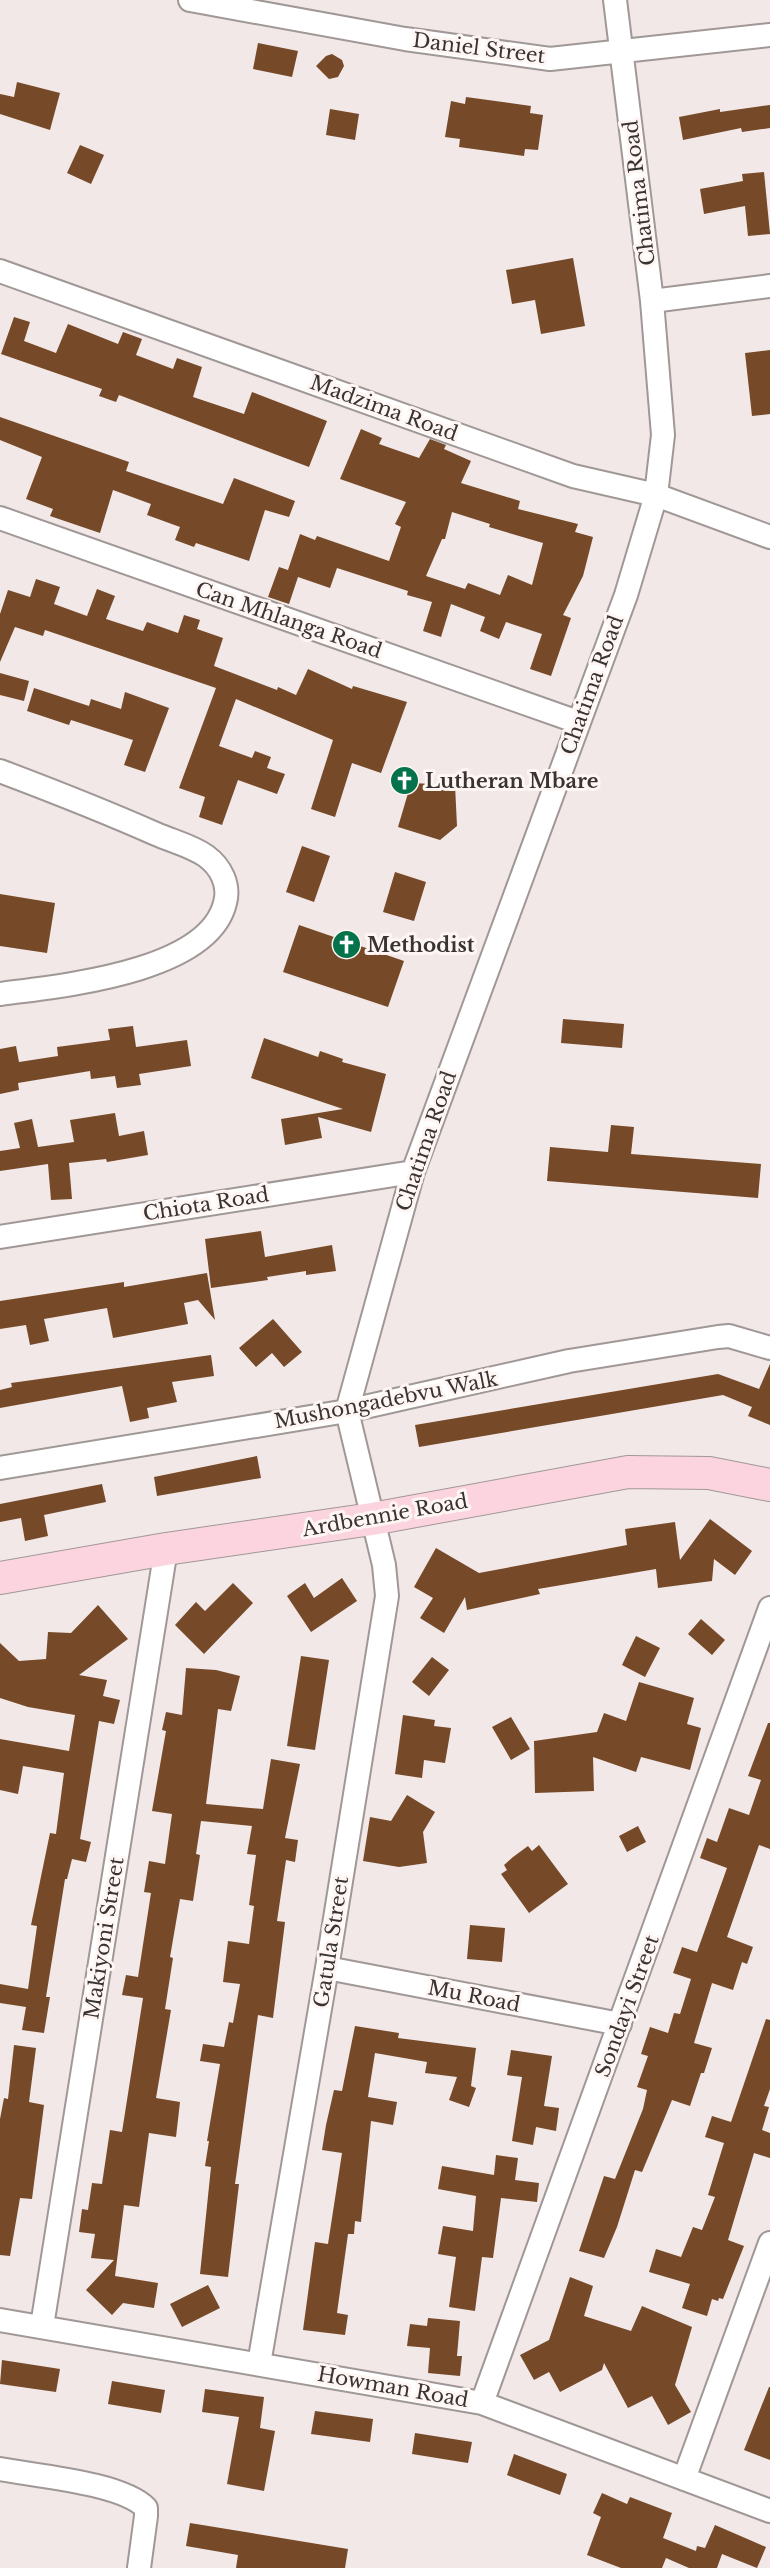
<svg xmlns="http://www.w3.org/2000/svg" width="770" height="2568" font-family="'Libre Baskerville',serif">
	<rect width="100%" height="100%" fill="#f2e8e7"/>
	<path fill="#764928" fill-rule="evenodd" d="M258,43L298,51L292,77L253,69Z
		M332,54L342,60L344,66L338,77L329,79L316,66L326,56Z
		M17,82L60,93L50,130L0,114V94L14,97Z
		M466,97L531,106L530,113L543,115L538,150L525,149L524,156L459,147L460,139L445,137L451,101L465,104Z
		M770,105V128L742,132L741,128L683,140L679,117L720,109V112Z
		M330,109L359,114L355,140L326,135Z
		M80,145L104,155L91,184L67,173Z
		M764,172L770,234L748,236L745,206L704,214L700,189L743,181L742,174Z
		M573,258L585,326L541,334L535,300L512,304L506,270Z
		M14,317L30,322L24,341L56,353L68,324L118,344L123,332L142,339L136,355L173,369L177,358L202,367L193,397L244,414L252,392L327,421L309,467L119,395L116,402L99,396L102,389L1,354Z
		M770,350V414L752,416L745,353Z
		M0,417L129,462L126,471L223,504L234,478L295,501L289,517L265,510L249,561L196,543L194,547L175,540L180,527L147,515L151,504L113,490L100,533L50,516L53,509L26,499L42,457L0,440Z
		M361,429L382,438L379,444L419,458L430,439L446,445L444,449L471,461L461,483L520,501L518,509L578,524L575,532L593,537L583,576L563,615L571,618L551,676L530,669L542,634L506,622L499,639L480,631L485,617L451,604L441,637L423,631L432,602L407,595L408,591L337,568L330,588L298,577L289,604L268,597L279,567L288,570L300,534L315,540L317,536L389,561L401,527L395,524L406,502L340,479ZM452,512L490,524L489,527L543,543L532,585L508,575L500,595L468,583L465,589L426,576L442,539H445Z
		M36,579L60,587L54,604L87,616L97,589L115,596L106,619L143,631L147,622L178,633L184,615L200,620L197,629L223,638L214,666L277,690L278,687L296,695L308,669L352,689L353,686L407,702L381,773L352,763L335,817L311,809L333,740L236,699L219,746L252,758L255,751L271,757L267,768L285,774L277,794L238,780L222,825L199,817L205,797L179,788L216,688L45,630L43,636L15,627L0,662V614L8,590L30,597Z
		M0,673L29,681L24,701L0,695Z
		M34,688L89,706L91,699L121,709L125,692L169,708L145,772L124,765L133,740L71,720L69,725L27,711Z
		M411,783L455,785L457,826L440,840L398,827Z
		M302,846L330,856L314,902L286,892Z
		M395,872L426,882L414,921L383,912Z
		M0,894L55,903L47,953L0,946Z
		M299,925L404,961L388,1007L283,972Z
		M563,1019L624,1024L622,1048L561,1043Z
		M133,1026L136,1047L187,1040L191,1066L139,1074L141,1085L117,1088L115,1076L91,1079L90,1071L18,1083L19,1090L0,1094V1049L16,1046L19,1062L58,1056L57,1047L110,1040L108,1029Z
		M264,1038L318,1057L320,1051L343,1059L342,1062L386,1074L371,1132L318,1117L322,1138L285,1145L281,1119L343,1109L251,1078Z
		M115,1113L119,1136L144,1131L148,1155L107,1162L106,1159L69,1163L72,1199L51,1200L48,1164L0,1171V1151L20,1148L14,1123L32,1119L38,1147L74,1142L70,1120Z
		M611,1125L634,1127L631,1154L761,1164L758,1198L547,1181L550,1147L608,1152Z
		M261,1231L265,1257L332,1245L336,1271L306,1275V1271L267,1277L268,1280L211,1288L205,1239Z
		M207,1273L215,1320L198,1300L184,1303L188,1324L113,1338L107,1308L44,1319L49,1341L30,1345L26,1325L0,1329V1301L124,1282V1287Z
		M273,1319L302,1352L284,1367L272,1353L256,1367L239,1348Z
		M211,1355L214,1376L172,1382L177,1402L147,1408L149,1418L130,1422L122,1386L0,1408V1390L12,1387L11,1383Z
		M770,1364V1425L748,1416L752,1407L723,1395L419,1447L415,1425L718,1374L759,1389Z
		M257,1456L261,1478L157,1496L154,1477Z
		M102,1484L106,1502L44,1515L48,1536L25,1541L21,1518L0,1522V1504Z
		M710,1519L752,1551L735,1575L714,1559L712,1581L658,1588L656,1569L538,1589L540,1594L467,1610L465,1597L444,1633L420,1618L433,1598L414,1587L436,1548L479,1573L627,1545L625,1529L675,1522L680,1560Z
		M342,1578L357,1601L311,1632L287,1596L305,1583L314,1598Z
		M233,1583L253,1603L204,1654L175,1625L196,1602L205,1611Z
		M98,1605L128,1639L79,1675L107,1680L103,1696L120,1700L114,1724L99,1721L80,1839L91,1842L86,1862L72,1859L67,1879H65L46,1997H50L44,2033L22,2030L26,2007L0,2003V1984L28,1989L37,1926L31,1925L50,1833L56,1834L64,1773L23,1766L18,1794L0,1790V1739L69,1751L75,1715L28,1707L0,1698V1643L19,1661L46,1659L48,1632L71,1633Z
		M701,1619L725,1640L712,1655L688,1634Z
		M636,1636L660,1648L645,1677L622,1665Z
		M301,1656L329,1660L315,1750L287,1746Z
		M432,1657L449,1670L429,1696L412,1682Z
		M186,1668L216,1670L240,1676L231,1711L218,1709L206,1804L263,1809L271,1759L300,1764L285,1838L298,1840L295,1862L286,1860L277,1921L285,1922L273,2018L258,2015L235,2184H239L228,2277L200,2274L211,2167L205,2166L209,2141H207L220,2064L200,2061L203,2044L224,2047L229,2022L233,2023L240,1984L223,1982L228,1941L249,1944L254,1906L249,1905L256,1855L247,1854L252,1826L201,1821L196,1854L200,1855L193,1901L180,1899L170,1957L173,1958L165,2009L171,2010L156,2098L180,2102L176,2137L149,2133L139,2207L124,2205L115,2276L158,2283L154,2308L123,2303L112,2315L86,2290L114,2260L91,2258L95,2234L79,2232L82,2209L88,2210L92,2183L102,2184L110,2130L122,2132L143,1998L122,1995L126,1975L138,1977L151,1893L144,1892L149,1861L165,1864L172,1814L152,1811L166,1731L162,1730L166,1712L182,1715Z
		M639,1682L694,1698L687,1724L701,1728L690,1770L641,1757L636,1772L593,1757L594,1791L535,1793L534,1741L597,1732L604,1713L626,1721Z
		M403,1715L435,1720L434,1726L451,1728L445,1763L424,1760L422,1778L395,1774Z
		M511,1717L530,1749L511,1760L492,1727Z
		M768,1723H770V1849L759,1845L727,1937L753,1947L747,1964L742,1962L733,1990L712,1983L694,2043L712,2048L704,2073H701L690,2106L672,2100L642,2172L635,2170L617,2227L604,2258L579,2251L604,2176L615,2179L643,2109L647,2090L637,2087L648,2056L641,2054L650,2027L668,2033L674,2013L680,2014L691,1979L673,1973L682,1947L697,1952L727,1868L700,1858L707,1838L717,1842L729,1808L749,1815L761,1780L748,1776Z
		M407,1795L435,1812L423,1832L427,1863L399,1867L363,1861L370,1817L391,1821Z
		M638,1826L646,1842L627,1852L619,1836Z
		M539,1845L568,1884L529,1913L501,1874L507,1870L504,1865L513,1857L528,1846L532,1851Z
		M470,1925L505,1928L502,1962L467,1959Z
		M766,2019L770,2020V2089L764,2106L769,2107L762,2130L770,2133V2158L754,2153L728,2240L744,2246L723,2299L719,2298L718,2301L712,2299L707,2316L682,2308L690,2284L649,2272L656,2249L681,2257L693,2227L702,2230L715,2197L708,2195L724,2143L705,2137L712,2116L731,2122Z
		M355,2026L399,2033L398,2038L476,2048L471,2086L476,2088L469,2107L449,2100L457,2077L425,2073L427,2062L375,2053L368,2097L397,2102L393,2125L371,2121L361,2222L355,2221L354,2234H348L337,2313L348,2315L345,2335L303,2330L315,2242L328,2244L342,2153L322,2150L326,2125L334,2090L342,2091Z
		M14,2045L36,2048L29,2102L44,2105L32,2199L20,2198L10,2256L0,2255V2119L4,2098L8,2099Z
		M511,2050L552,2056L544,2106L559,2108L556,2131L536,2127L533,2145L512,2141L522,2077L507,2075Z
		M496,2155L518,2158L515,2180L539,2183L537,2202L501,2198L493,2258L482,2257L475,2311L449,2307L456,2257L438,2254L443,2226L473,2231L476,2196L438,2189L442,2166L494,2175Z
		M570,2277L593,2286L584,2316L631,2331L642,2306L692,2327L675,2385L691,2412L668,2425L652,2396L628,2408L604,2363L602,2370L560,2392L549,2372L534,2380L520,2355L549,2340Z
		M208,2285L220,2308L182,2327L170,2304Z
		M428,2318L460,2321L457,2356H462L460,2376L428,2373L430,2348L407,2346L410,2324L427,2326Z
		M2,2360L60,2369L56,2392L0,2384Z
		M112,2381L165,2390L161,2413L108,2404Z
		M769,2387H770V2460L744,2450Z
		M205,2389L264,2397L260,2428L275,2431L264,2491L227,2484L239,2417L202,2412Z
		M315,2411L373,2419L370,2442L311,2434Z
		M415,2433L472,2442L468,2463L412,2454Z
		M514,2454L567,2474L560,2495L507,2475Z
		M602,2493L627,2504L630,2497L672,2513L663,2538L696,2551L697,2546L705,2548L715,2525L766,2547L757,2568L722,2554L717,2568H689L666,2558L662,2568H621L587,2555L601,2517L593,2513Z
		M190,2523L348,2549L345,2568H236L238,2555L186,2546Z"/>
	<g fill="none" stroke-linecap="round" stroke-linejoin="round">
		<defs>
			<path id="minor" d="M190,0L405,39L550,59L770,35
				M0,271L573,476L656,495L770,537
				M652,301L770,286
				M0,518L578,722
				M0,771C53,791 104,811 156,834C172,841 192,846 206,856C221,867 230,885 225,903C208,973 59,986 0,994
				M0,1237L413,1172
				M0,1468L347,1411L569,1361L718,1337L729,1336L770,1348
				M327,1968L620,2024
				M0,2320L482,2403L770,2511
				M42,2326L166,1549
				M259,2364L327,1968L387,1596L384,1565L347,1411L413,1172L626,595L656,495L663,435L652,301L615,0
				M482,2403L770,1608
				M0,2469C37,2476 122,2483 146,2508V2516L139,2568
				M684,2479L770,2243"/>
			<path id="secondary" d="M0,1578L166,1549L372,1519L628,1472L709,1473L770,1485"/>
		</defs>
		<use href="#minor" stroke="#a09896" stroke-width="26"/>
		<use href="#secondary" stroke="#a09896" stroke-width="34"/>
		<use href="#minor" stroke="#fff" stroke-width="22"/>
		<use href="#secondary" stroke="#fbd4e0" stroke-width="32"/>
	</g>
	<defs>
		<symbol id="church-disc" viewBox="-11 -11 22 22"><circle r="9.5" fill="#04734c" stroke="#fff6f4"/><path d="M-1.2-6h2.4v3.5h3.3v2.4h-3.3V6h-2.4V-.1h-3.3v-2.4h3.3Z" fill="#fff"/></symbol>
	</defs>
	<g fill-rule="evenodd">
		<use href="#church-disc" x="388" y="764" width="33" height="33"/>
		<use href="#church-disc" x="330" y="928" width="33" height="33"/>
	</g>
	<g text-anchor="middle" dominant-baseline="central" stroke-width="6" stroke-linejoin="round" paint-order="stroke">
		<g font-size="20" fill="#383434" stroke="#fff6f4">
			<text transform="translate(479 48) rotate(7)">Daniel Street</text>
			<text transform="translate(639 193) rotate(-97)">Chatima Road</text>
			<text transform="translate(384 408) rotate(20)">Madzima Road</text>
			<text transform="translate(289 620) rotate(19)">Can Mhlanga Road</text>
			<text transform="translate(592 685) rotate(-70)">Chatima Road</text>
			<text transform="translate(426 1141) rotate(-71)">Chatima Road</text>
			<text transform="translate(206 1204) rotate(-9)">Chiota Road</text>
			<text transform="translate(386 1400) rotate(-11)">Mushongadebvu Walk</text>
			<text transform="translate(385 1515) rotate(-10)">Ardbennie Road</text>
			<text transform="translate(104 1938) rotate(-81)">Makiyoni Street</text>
			<text transform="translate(331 1942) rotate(-81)">Gatula Street</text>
			<text transform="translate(474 1996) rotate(11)">Mu Road</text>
			<text transform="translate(627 2006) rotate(-70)">Sondayi Street</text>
			<text transform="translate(393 2387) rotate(10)">Howman Road</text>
		</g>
		<g font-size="20" font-weight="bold" fill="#383434" stroke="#fff6f4" text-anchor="start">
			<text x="425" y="781">Lutheran Mbare</text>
			<text x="367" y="945">Methodist</text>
		</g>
	</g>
</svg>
